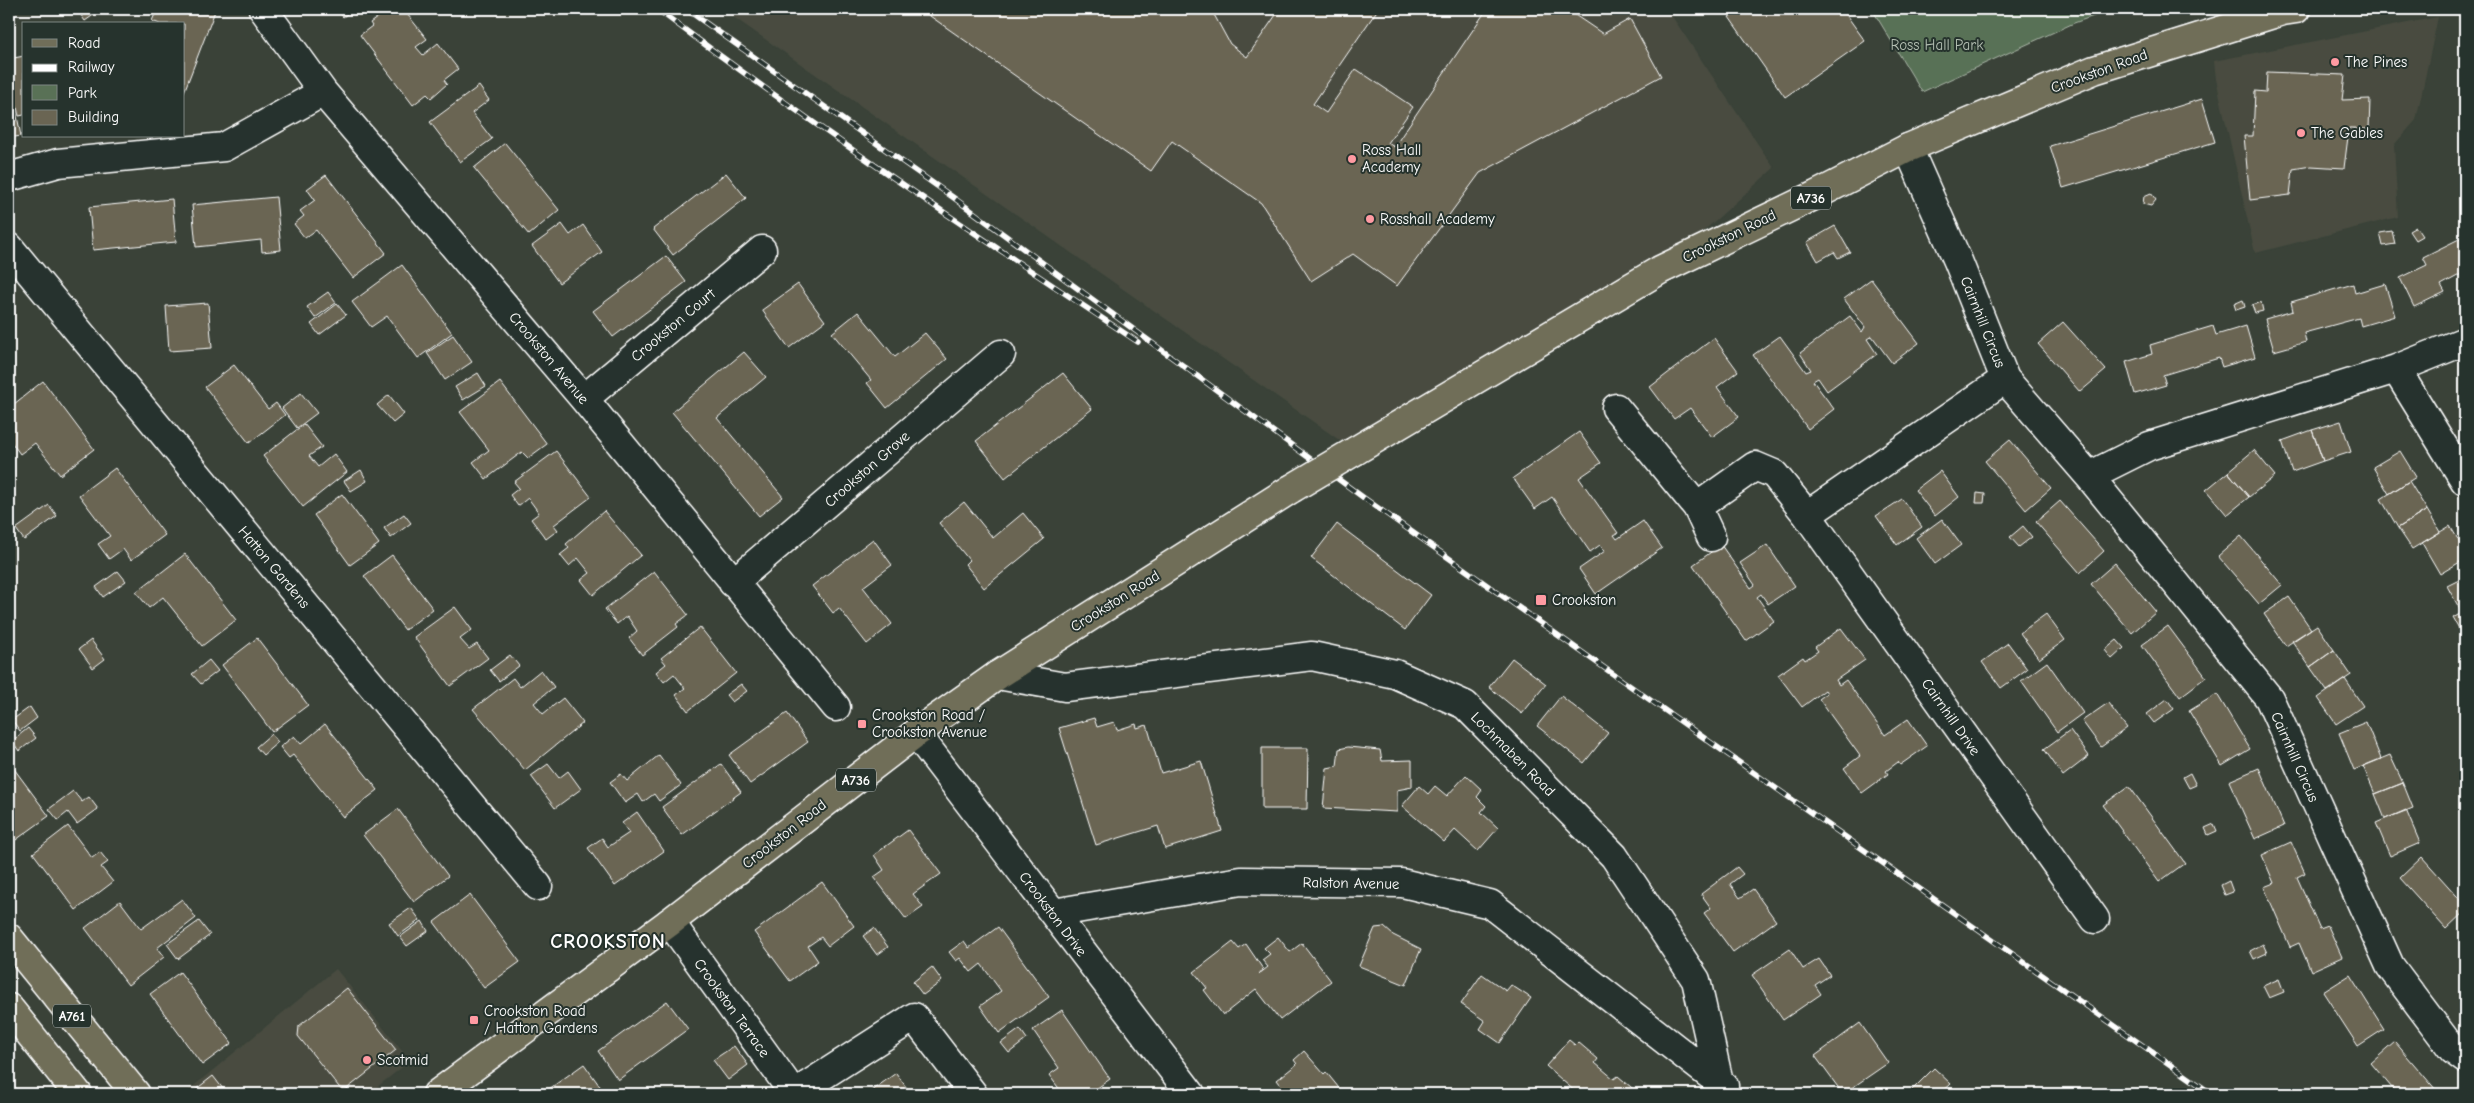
<svg xmlns="http://www.w3.org/2000/svg" width="2474" height="1103" font-family="'Comic Neue',sans-serif">
	<rect width="100%" height="100%" fill="#3a4238"/>
	<filter id="ink" filterUnits="userSpaceOnUse"><feTurbulence type="fractalNoise" baseFrequency=".02" numOctaves="2"/><feDisplacementMap in="SourceGraphic" scale="10" xChannelSelector="R" yChannelSelector="G"/><feConvolveMatrix kernelMatrix="1 2 1 2 8 2 1 2 1" color-interpolation-filters="sRGB"/></filter>
	<g filter="url(#ink)">
		<path fill="#484c40" d="M722,9H1667L1774,168L1660,270L1355,451Z
			M2438,17L2416,120L2394,145L2398,217L2255,253L2216,79L2214,61Z
			M336,969L410,1061L368,1094H184Z"/>
		<path fill="#597156" stroke="#acb8aa" d="M1872,9H2114L2074,23L1922,92Z"/>
		<path fill="#6a6553" stroke="#fff" d="M82,9H102L85,21L78,11Z
			M157,9H171L185,14L187,9H208L215,11L184,92V24H160L152,21Z
			M336,9H354L343,17Z
			M389,9H403L427,39L416,47L423,55L438,43L458,69L444,80L447,84L431,98L427,94L413,105L360,35L372,26L370,23Z
			M920,9H1211L1230,44L1247,57L1280,9H1378L1313,104L1326,113L1356,69L1413,107L1388,143L1394,147L1487,9H1566L1603,34L1630,19L1661,76L1480,173L1397,286L1353,254L1311,281L1261,203L1172,141L1151,171Z
			M1741,9H1842L1865,41L1785,97L1729,17Z
			M24,56V115L19,116L9,73V59Z
			M2267,72L2345,75L2342,100L2370,99L2369,129H2349L2344,168L2311,166L2293,169L2290,195L2250,200L2244,136H2253L2255,91L2266,92Z
			M479,86L489,100L472,113L492,139L460,162L430,122Z
			M2202,99L2215,142L2063,188L2050,146Z
			M16,111L21,136L9,138V113Z
			M505,143L559,210L529,235L474,168Z
			M726,173L746,198L673,255L653,229Z
			M326,175L386,253L353,278L316,230L305,238L294,224L304,216L300,211L315,200L307,189Z
			M2151,193L2156,200L2151,206L2143,204L2144,196Z
			M276,197L281,250L262,252L261,240L196,247L192,205Z
			M172,199L176,242L93,250L89,207Z
			M562,224L570,235L583,225L602,252L559,283L532,246Z
			M1835,226L1850,252L1838,258L1834,252L1818,261L1807,242Z
			M2416,227L2422,236L2415,240L2409,231Z
			M2392,231L2395,244L2383,246L2380,233Z
			M2465,236V272L2441,285L2445,292L2414,307L2400,278L2427,265L2423,257Z
			M666,256L686,282L613,337L593,311Z
			M402,265L452,333L418,358L387,316L371,327L352,302Z
			M1871,279L1919,343L1892,363L1872,336L1867,339L1877,354L1827,391L1818,378L1813,381L1834,409L1808,429L1753,355L1780,336L1806,372L1811,370L1800,353L1850,316L1862,332L1865,327L1844,299Z
			M798,284L825,321L789,348L762,310Z
			M2353,284L2355,293L2385,284L2395,316L2361,326L2359,318L2304,333L2306,342L2274,351L2265,319L2293,311L2291,302Z
			M328,292L336,303L315,318L307,307Z
			M2243,300L2245,307L2236,310L2234,304Z
			M2261,302L2263,311L2255,313L2252,305Z
			M208,303L212,348L169,351L166,306Z
			M337,304L346,315L319,335L311,324Z
			M858,312L895,357L925,333L947,359L887,408L867,383L871,380L832,333Z
			M2063,322L2106,370L2080,392L2038,344Z
			M2213,326L2216,335L2246,326L2255,357L2222,367L2219,358L2163,375L2166,385L2135,394L2126,362L2152,354L2150,345Z
			M453,335L472,362L445,380L427,353Z
			M1714,338L1738,371L1717,387L1739,417L1712,437L1690,408L1674,419L1650,387Z
			M744,352L766,377L717,418L783,497L759,516L672,412Z
			M234,365L268,409L276,403L285,415L249,443L205,387Z
			M478,373L486,386L463,400L455,387Z
			M1063,373L1092,409L1005,478L976,441Z
			M43,381L94,449L60,475L35,443L20,454L9,439V408Z
			M500,382L547,444L528,458L522,452L486,479L473,462L489,450L460,412Z
			M301,393L317,413L297,428L282,408Z
			M389,395L404,414L393,423L377,405Z
			M2341,421L2351,452L2323,461L2312,430Z
			M304,424L322,447L309,456L318,467L334,454L347,472L303,507L263,456Z
			M2312,430L2323,461L2292,472L2282,441Z
			M1579,432L1601,463L1579,478L1618,533L1614,535L1617,539L1643,521L1662,548L1596,594L1579,569L1605,551L1600,545L1590,552L1552,497L1535,509L1513,478Z
			M2010,440L2051,488L2026,510L1985,461Z
			M2254,450L2275,476L2249,497L2228,472Z
			M556,451L591,497L554,525L558,530L546,539L531,519L539,513L528,498L518,506L510,495L519,488L514,482Z
			M2400,451L2416,477L2389,494L2373,467Z
			M115,468L165,535L131,560L123,549L109,559L98,544L110,536L79,495Z
			M361,470L367,481L351,491L344,481Z
			M1940,471L1959,497L1935,516L1915,490Z
			M2228,472L2249,497L2227,515L2206,490Z
			M2409,481L2427,510L2398,528L2381,499Z
			M1977,493L1985,494L1984,503H1976Z
			M342,494L379,544L350,565L314,515Z
			M1902,499L1922,527L1897,545L1876,516Z
			M2060,501L2104,551L2080,573L2036,522Z
			M964,502L993,538L1023,513L1044,539L984,588L965,564L969,560L939,523Z
			M49,505L57,516L24,540L16,529Z
			M2427,510L2440,532L2412,549L2398,528Z
			M604,511L641,555L593,595L581,580L590,573L578,558L569,566L560,555L569,548L566,544Z
			M404,514L411,523L391,538L384,528Z
			M1942,519L1961,545L1935,564L1916,538Z
			M1337,524L1431,595L1405,630L1311,558Z
			M2023,526L2032,537L2019,547L2010,537Z
			M2450,526L2465,551V559L2440,574L2422,543Z
			M2241,536L2282,585L2259,604L2218,556Z
			M873,539L892,565L863,587L892,624L867,644L839,608L833,613L812,586Z
			M1721,545L1751,588L1755,585L1740,563L1767,545L1795,586L1768,604L1761,594L1757,597L1774,621L1746,641L1693,565Z
			M185,554L236,620L202,646L163,597L149,608L136,592Z
			M392,555L433,609L405,630L364,576Z
			M2115,563L2156,612L2132,633L2091,584Z
			M118,571L126,581L103,597L96,587Z
			M654,571L688,615L676,624L678,627L642,655L629,638L637,631L627,616L617,624L605,609Z
			M2465,577V611L2462,613L2447,586Z
			M2289,597L2311,629L2286,646L2264,614Z
			M455,607L472,630L460,639L469,649L477,644L488,658L450,686L414,637Z
			M2465,611V639L2453,618Z
			M2046,614L2065,640L2039,659L2020,633Z
			M2317,625L2334,650L2310,667L2292,641Z
			M2168,626L2206,677L2180,697L2142,645Z
			M700,627L736,673L688,711L676,695L685,688L674,674L664,682L656,672L666,664L661,658Z
			M1841,628L1865,660L1836,680L1839,685L1846,680L1885,735L1908,719L1927,746L1900,765L1898,762L1886,771L1888,774L1862,793L1844,768L1860,756L1819,699L1827,693L1825,690L1802,707L1778,675L1803,657L1805,660L1818,651L1815,647Z
			M257,638L308,705L272,732L222,665Z
			M91,640L105,659L93,668L79,649Z
			M2117,640L2124,648L2112,659L2105,650Z
			M2008,643L2027,669L2001,688L1982,662Z
			M2334,650L2351,675L2327,691L2310,667Z
			M510,655L519,666L499,681L490,670Z
			M1512,658L1546,684L1522,714L1489,687Z
			M209,660L218,671L201,684L192,674Z
			M2047,662L2083,713L2057,732L2021,681Z
			M541,670L554,687L534,703L543,714L563,698L583,723L525,770L473,709L513,678L520,687Z
			M2345,679L2363,706L2336,724L2318,698Z
			M741,684L747,691L732,702L726,695Z
			M2217,694L2250,749L2222,766L2189,711Z
			M1561,696L1608,733L1584,763L1537,726Z
			M2167,699L2174,709L2154,723L2147,714Z
			M2108,703L2127,728L2101,747L2082,721Z
			M30,707L37,718L20,731L12,720Z
			M787,713L808,742L750,784L729,755Z
			M1094,718L1097,727L1114,722L1117,730L1136,724L1137,728L1147,725L1161,773L1201,761L1222,831L1165,849L1158,826L1096,845L1059,728Z
			M2366,722L2381,759L2354,770L2339,733Z
			M325,724L378,790L343,817L293,755L289,758L280,747L294,736L301,744Z
			M28,728L36,738L19,751L12,741Z
			M2070,730L2089,756L2063,776L2044,749Z
			M271,734L278,742L263,755L256,747Z
			M1348,747L1380,750L1382,761L1412,760V787L1397,790V812L1323,808L1327,768L1337,766L1339,749Z
			M1262,748H1308L1307,809H1262Z
			M659,755L681,785L659,801L654,794L643,802L638,794L625,803L610,782L621,774L627,781Z
			M2390,755L2403,783L2375,794L2363,766Z
			M9,762L49,816L13,842L9,836Z
			M548,764L559,778L568,771L581,789L555,808L531,776Z
			M721,764L741,792L682,835L662,807Z
			M2259,768L2284,826L2255,839L2229,781Z
			M2190,773L2196,785L2189,788L2183,777Z
			M1466,775L1482,790L1477,797L1486,806L1481,812L1498,828L1478,851L1455,830L1444,842L1402,806L1419,786L1428,794L1435,786L1447,796Z
			M2403,783L2413,808L2385,819L2375,794Z
			M2129,786L2185,863L2159,882L2103,805Z
			M73,791L82,802L89,797L98,809L77,824L68,812L58,820L49,809Z
			M398,809L448,876L414,902L363,835Z
			M2406,810L2420,843L2390,856L2376,823Z
			M637,812L664,851L615,886L588,848L602,838L608,847L629,833L622,823Z
			M2214,824L2217,831L2208,835L2205,828Z
			M68,826L92,858L100,852L108,862L101,867L113,882L76,910L33,853Z
			M908,830L941,874L913,894L923,907L906,919L874,877L884,870L874,855Z
			M2291,842L2305,873L2297,877L2320,929L2328,926L2342,957L2311,971L2299,943L2290,947L2264,887L2274,883L2262,855Z
			M2422,857L2465,905V911L2446,929L2400,878Z
			M1737,867L1743,874L1730,884L1740,898L1753,889L1776,921L1733,952L1704,913L1711,908L1701,894Z
			M2229,881L2233,892L2225,895L2221,885Z
			M822,882L854,926L828,946L821,937L808,946L818,961L790,981L754,932Z
			M470,895L520,962L484,988L434,922Z
			M182,899L196,918L157,948L164,957L128,985L85,928L120,901L141,929Z
			M411,908L420,920L398,936L389,923Z
			M199,921L210,935L178,959L167,944Z
			M422,921L428,931L407,946L400,937Z
			M998,927L1049,997L999,1033L980,1006L1001,991L981,964L971,972L960,958L956,961L949,952L964,941L969,948Z
			M1384,927L1393,935L1421,949L1406,985L1359,966L1375,928Z
			M874,928L888,947L877,955L863,936Z
			M1278,937L1290,952L1302,943L1331,981L1280,1020L1256,989L1223,1015L1204,990L1207,988L1194,972L1233,942L1239,949L1246,944L1263,969L1259,974L1268,967L1262,960L1270,954L1264,948Z
			M2263,944L2267,953L2254,959L2250,951Z
			M1790,949L1803,969L1819,959L1830,975L1815,985L1821,994L1783,1020L1752,975Z
			M932,967L942,981L923,995L913,982Z
			M180,972L232,1043L202,1065L150,994Z
			M1482,974L1506,991L1511,985L1531,998L1500,1043L1480,1029L1485,1021L1461,1004Z
			M2350,975L2384,1029L2358,1046L2323,992Z
			M2279,979L2284,992L2269,998L2263,986Z
			M347,988L396,1050L343,1092L298,1036L299,1026Z
			M667,1001L688,1029L618,1080L598,1051Z
			M1062,1010L1110,1079L1089,1094H1063L1049,1075L1059,1068L1033,1030Z
			M1860,1023L1888,1063L1843,1094L1815,1056Z
			M1020,1029L1027,1039L1009,1053L1001,1043Z
			M1569,1040L1575,1045L1578,1042L1598,1059L1595,1063L1614,1079L1618,1076L1638,1093L1578,1094L1546,1066Z
			M2395,1042L2437,1091L2434,1094H2397L2371,1063Z
			M734,1046L748,1065L728,1080L713,1060Z
			M1304,1051L1324,1074L1326,1072L1343,1093L1288,1094L1277,1080L1297,1064L1294,1060Z
			M584,1064L604,1092L601,1094H542Z
			M1934,1068L1951,1084L1940,1094H1908Z
			M896,1073L911,1094H867Z
			M213,1076L227,1094H190Z
			M1395,1086L1402,1094H1385Z"/>
		<g fill="none" stroke-linecap="round" stroke-linejoin="round">
			<defs>
				<path id="minor" d="M263,9L323,92L584,399L836,707
					M1908,148L1958,261L2005,379L2089,476
					M9,177L58,163L224,147L323,92
					M9,247L538,886
					M2465,341L2396,369L2149,446L2089,476L2269,698L2390,966L2453,1050L2465,1059
					M2396,369L2465,481
					M584,399L762,250
					M1616,408L1697,507L1755,466L1774,474L1807,515L2005,379
					M1697,507L1711,537
					M1807,515L2095,919
					M733,583L1001,354
					M998,675L1065,687L1312,656L1395,674L1465,705L1614,856L1696,980L1719,1082
					M916,733L1191,1094
					M1053,913L1241,881L1402,883L1490,904L1724,1086
					M670,922L794,1094
					M794,1094L914,1017L973,1094"/>
				<path id="primary" d="M1355,451L1660,270L1816,195L1908,148L2094,70L2283,11L2296,9
					M9,938L136,1094
					M9,1008L78,1094
					M437,1094L670,922L916,733L998,675L1291,489"/>
			</defs>
			<use href="#minor" stroke="#fff" stroke-width="31"/>
			<use href="#primary" stroke="#fff" stroke-width="31"/>
			<use href="#minor" stroke="#26332d" stroke-width="28"/>
			<use href="#primary" stroke="#706e59" stroke-width="28"/>
			<defs>
				<path id="rail" d="M657,9C813,126 975,234 1138,342
					M686,9L954,198L1364,498L1576,648L2212,1094"/>
			</defs>
			<use href="#rail" stroke="#fff" stroke-width="5.5"/>
			<use href="#rail" stroke="#26332d" stroke-width="4" stroke-dasharray="11" stroke-linecap="butt"/>
			<defs>
				<path id="primary-bridge" d="M1291,489L1355,451"/>
			</defs>
			<use href="#primary-bridge" stroke="#fff" stroke-width="31" stroke-linecap="butt"/>
			<use href="#primary-bridge" stroke="#706e59" stroke-width="28"/>
		</g>
	</g>
	<g fill="#ff9aa2" stroke="#26332d" stroke-width="2">
		<circle cx="2335" cy="62" r="5"/>
		<circle cx="2301" cy="133" r="5"/>
		<circle cx="1352" cy="159" r="5"/>
		<circle cx="1370" cy="219" r="5"/>
		<rect x="1535" y="594" width="12" height="12" rx="2.5"/>
		<rect x="857" y="719" width="10" height="10" rx="2.5"/>
		<rect x="469" y="1015" width="10" height="10" rx="2.5"/>
		<circle cx="367" cy="1060" r="5"/>
	</g>
	<g text-anchor="middle" dominant-baseline="central" stroke-width="4" stroke-linejoin="round" paint-order="stroke">
		<g fill="#26332d" stroke="#bec2c0" stroke-width="1">
			<rect x="1791" y="186.5" width="40" height="23" rx="4"/>
			<rect x="836" y="768.5" width="40" height="23" rx="4"/>
			<rect x="53" y="1004.5" width="38" height="23" rx="4"/>
		</g>
		<g font-size="14" font-weight="bold" fill="#fff">
			<text x="1811" y="198">A736</text>
			<text x="856" y="780">A736</text>
			<text x="72" y="1016">A761</text>
		</g>
		<g font-size="15" fill="#b4bfb3" stroke="#26332d">
			<text x="1937" y="45">Ross Hall Park</text>
		</g>
		<g font-size="15" fill="#fff" stroke="#26332d" text-anchor="start">
			<text x="2345" y="62">The Pines</text>
			<text x="2311" y="133">The Gables</text>
			<text x="1362" y="150">Ross Hall<tspan x="1362" dy="17">Academy</tspan></text>
			<text x="1380" y="219">Rosshall Academy</text>
			<text x="1552" y="600">Crookston</text>
			<text x="872" y="715">Crookston Road /<tspan x="872" dy="17">Crookston Avenue</tspan></text>
			<text x="484" y="1011">Crookston Road<tspan x="484" dy="17">/ Hatton Gardens</tspan></text>
			<text x="377" y="1060">Scotmid</text>
		</g>
		<g font-size="15" fill="#fff" stroke="#26332d">
			<text transform="translate(2099 71) rotate(-20)">Crookston Road</text>
			<text transform="translate(1729 236) rotate(-26)">Crookston Road</text>
			<text transform="translate(1983 322) rotate(68)">Cairnhill Circus</text>
			<text transform="translate(673 325) rotate(-40)">Crookston Court</text>
			<text transform="translate(549 358) rotate(50)">Crookston Avenue</text>
			<text transform="translate(867 469) rotate(-41)">Crookston Grove</text>
			<text transform="translate(274 567) rotate(50)">Hatton Gardens</text>
			<text transform="translate(1115 601) rotate(-32)">Crookston Road</text>
			<text transform="translate(1951 717) rotate(55)">Cairnhill Drive</text>
			<text transform="translate(1513 754) rotate(45)">Lochmaben Road</text>
			<text transform="translate(2295 757) rotate(66)">Cairnhill Circus</text>
			<text transform="translate(784 834) rotate(-38)">Crookston Road</text>
			<text transform="translate(1351 883) rotate(1)">Ralston Avenue</text>
			<text transform="translate(1053 914) rotate(53)">Crookston Drive</text>
			<text transform="translate(732 1008) rotate(54)">Crookston Terrace</text>
		</g>
		<g font-size="20" font-weight="bold" letter-spacing="1" fill="#fff" stroke="#26332d">
			<text x="608" y="941">CROOKSTON</text>
		</g>
	</g>
	<rect width="2474" height="1103" fill="none" stroke="#26332d" stroke-width="30"/>
	<rect x="15" y="15" width="2444" height="1073" fill="none" stroke="#fff" stroke-width="2" filter="url(#ink)"/>
	<rect x="22" y="22" width="162" height="115" fill="#26332d" stroke="#7d8581"/>
	<rect x="32" y="39" width="25" height="8" fill="#706e59" stroke="#7d8581"/>
	<text x="68" y="48" font-size="15" fill="#ffffff">Road</text>
	<rect x="32" y="64" width="25" height="8" fill="#ffffff" stroke="#7d8581"/>
	<text x="68" y="72" font-size="15" fill="#ffffff">Railway</text>
	<rect x="32" y="85" width="25" height="15" fill="#597156" stroke="#7d8581"/>
	<text x="68" y="98" font-size="15" fill="#ffffff">Park</text>
	<rect x="32" y="110" width="25" height="15" fill="#6a6553" stroke="#7d8581"/>
	<text x="68" y="122" font-size="15" fill="#ffffff">Building</text>
</svg>
